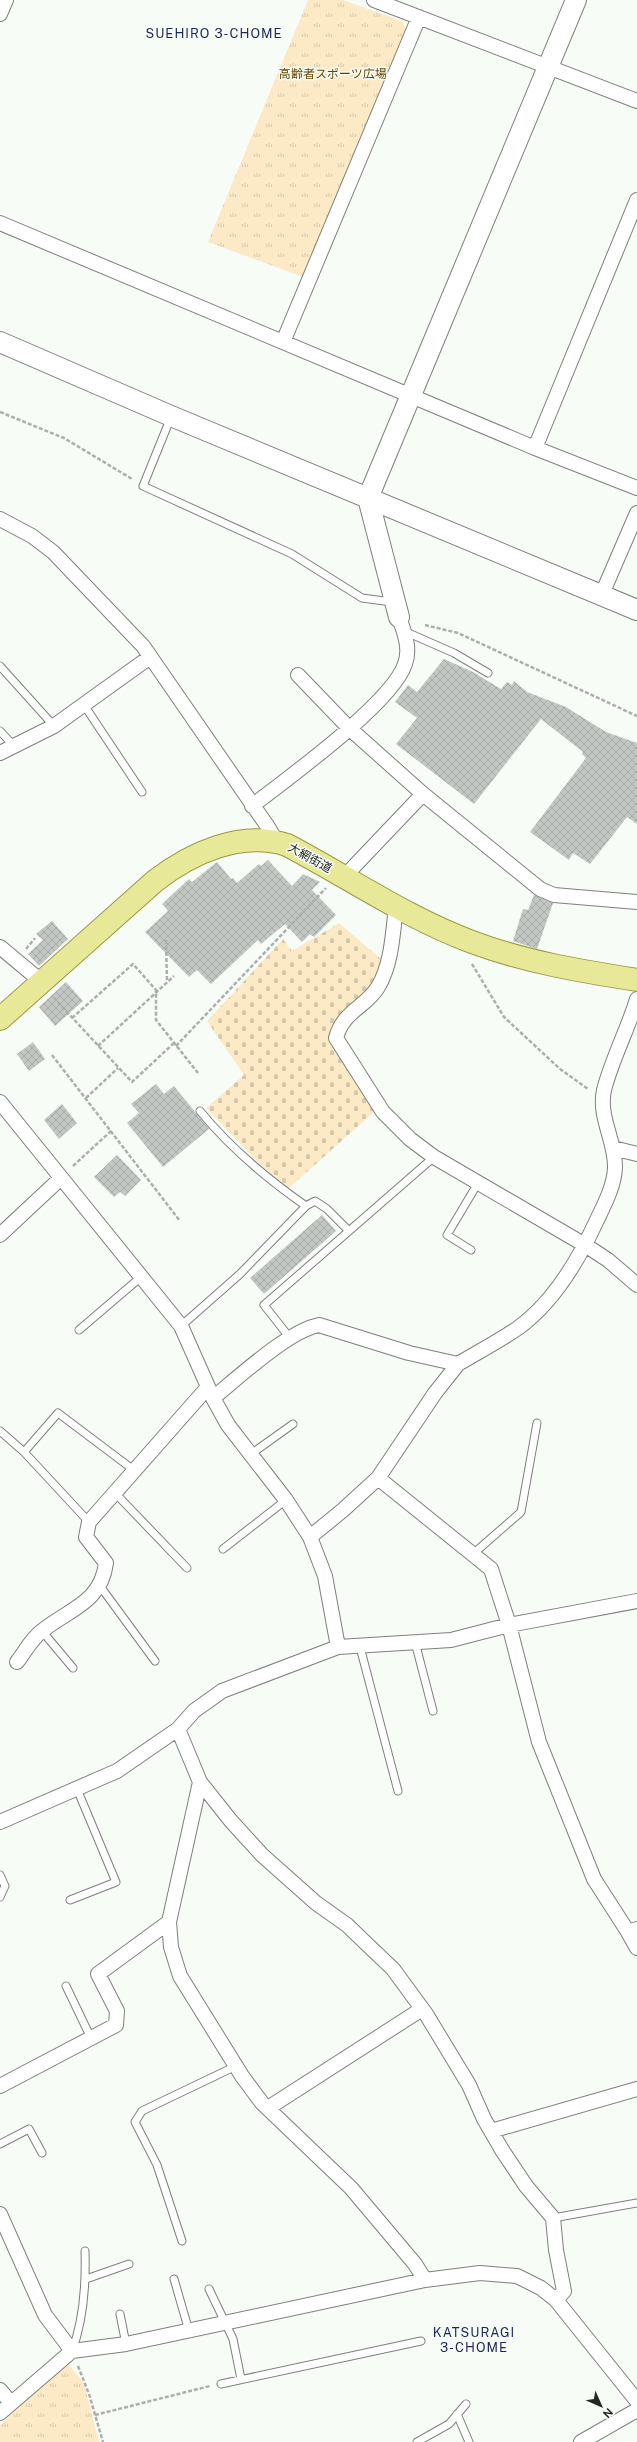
<svg xmlns="http://www.w3.org/2000/svg" width="637" height="2442" font-family="'Public Sans','Noto Sans JP',sans-serif">
	<defs>
		<pattern id="cemetery-stones" width="16" height="16" patternUnits="userSpaceOnUse"><rect width="16" height="16" fill="#fce9c6"/><path d="M2 7V4a2 2 0 0 1 4 0v3zM10 15v-3a2 2 0 0 1 4 0v3z" fill="#d8c8aa"/></pattern>
		<pattern id="park-tufts" width="24" height="20" patternUnits="userSpaceOnUse"><rect width="24" height="20" fill="#fce9c6"/><path d="M3 7l-1-3M5 7V3M7 7l1-3M15 17l-1-3M17 17v-4M19 17l1-3" fill="none" stroke="#d8c8aa"/></pattern>
		<pattern id="building-cross-hatch" width="8" height="8" patternUnits="userSpaceOnUse"><rect width="8" height="8" fill="#c2c7c4"/><path d="M0 0l8 8M0 8l8-8" fill="none" stroke="#a7aba8"/></pattern>
	</defs>
	<rect width="100%" height="100%" fill="#f8fcf7"/>
	<path fill="url(#cemetery-stones)" d="M339,923L382,960L374,983L333,1024C327,1045 364,1091 376,1110L289,1188L258,1162L206,1108L244,1075L207,1021L283,939L292,951Z"/>
	<path fill="url(#park-tufts)" d="M308,0H343L402,21L407,31L303,277L208,242Z
		M67,2362L84,2384L99,2442H0V2425Z"/>
	<path fill="url(#building-cross-hatch)" d="M444,659L473,672L501,689L507,682L512,685L514,681L527,692L566,707L606,732L637,743V824L627,817L590,864L573,853L569,860L530,832L586,758L582,754L583,752L541,719L474,804L396,744L417,718L395,702L408,685L417,692Z
		M268,860L292,886L303,874L320,882L312,890L336,915L314,937L310,934L302,942L285,924L261,944L258,940L211,984L197,970L189,977L145,932L168,911L162,904L189,879L192,882L217,862L231,879L233,878L237,883L259,864L261,866Z
		M534,895L553,903L537,949L513,941L523,909L528,910Z
		M52,921L68,939L39,966L28,954L43,940L36,934Z
		M66,982L83,1001L55,1026L39,1007Z
		M33,1042L45,1059L29,1071L17,1054Z
		M156,1084L164,1094L174,1086L209,1129L163,1167L127,1123L139,1113L131,1104Z
		M62,1104L77,1123L59,1139L44,1120Z
		M117,1155L141,1180L125,1196L120,1192L114,1197L94,1177Z
		M322,1215L336,1231L264,1294L250,1278Z"/>
	<g fill="none" stroke-linecap="round" stroke-linejoin="round">
		<defs>
			<path id="lane" d="M171,417L143,486L292,554L362,598L392,602
				M404,631L454,653L488,673
				M0,666L54,726
				M84,705L142,792
				M0,731L14,746
				M200,1111C231,1149 266,1178 306,1206
				M471,1250L447,1235L478,1183
				M181,1326L240,1274L306,1206L315,1201L327,1209L349,1231
				M79,1330L141,1277
				M290,1338L264,1305L434,1157
				M0,1431L24,1452L89,1522
				M24,1452L58,1413L135,1471
				M251,1454L293,1424
				M116,1494L187,1568
				M223,1549L286,1500
				M473,1554L521,1512L537,1423
				M100,1586L155,1661
				M42,1631L73,1668
				M415,1642L433,1711
				M360,1647L398,1791
				M0,1875L5,1886L0,1897
				M70,1900L116,1882L77,1789
				M66,1986L91,2038
				M0,2144L29,2129L42,2153
				M553,2218L637,2203
				M182,2241L157,2165L135,2122L142,2111L236,2066
				M86,2279L129,2264
				M174,2279L189,2331
				M209,2289L233,2339L241,2379
				M120,2314L126,2344
				M72,2351C84,2319 86,2284 85,2251
				M221,2384L421,2341
				M457,2414L469,2442
				M417,2442L449,2424L466,2404"/>
			<path id="street" d="M374,0L637,101
				M0,14L6,0
				M0,223L535,448L637,488
				M283,342L419,17
				M535,448L637,200
				M0,519L32,536L53,552L143,646L268,827L276,841
				M602,594L637,513
				M298,675L349,728L423,794L540,889L554,895L637,902
				M0,753L54,726L150,657
				M252,806C288,778 392,703 405,664C411,648 404,632 399,617
				M344,877L423,794
				M396,906C393,931 392,964 378,987C366,1007 343,1011 336,1038L383,1112L410,1139L434,1157L585,1245L608,1260L637,1285
				M0,947L42,982
				M0,1102L181,1326L213,1398L228,1425L286,1500L310,1537L325,1576L338,1647
				M613,1148L637,1154
				M0,1235L61,1178
				M213,1398C239,1377 288,1331 319,1325L409,1353L458,1364C478,1352 499,1341 518,1328C554,1302 578,1261 596,1222C604,1205 614,1187 615,1168C616,1142 598,1117 604,1090C612,1059 628,1029 637,999
				M378,1478L491,1569L509,1625L539,1742L594,1879L628,1932
				M310,1537L343,1510L378,1478L435,1393L458,1364
				M17,1662C25,1652 31,1639 42,1631C69,1609 101,1603 106,1563L86,1537L89,1522L208,1387
				M178,1729L200,1782L231,1821L262,1855L316,1903L347,1925L373,1950L393,1969L426,2014L469,2085L484,2119L502,2150L526,2186L553,2218L556,2250L564,2291L556,2300
				M200,1782L169,1922L171,1947L180,1976L242,2076L262,2103L351,2188L415,2264L425,2280
				M0,1822L117,1771L178,1729L194,1711L222,1691L338,1647L451,1640L509,1625L637,1601
				M637,1929L628,1932L637,1948
				M0,2086L116,2025L117,2011L98,1974L169,1922
				M268,2108L422,2009
				M491,2131L637,2089
				M0,2214L45,2315L72,2351
				M0,2390L11,2403
				M0,2413L72,2351L126,2344L425,2280L480,2273L517,2276L541,2288L556,2300L637,2401
				M581,2442L637,2410"/>
			<path id="secondary" d="M0,342L171,416L637,610
				M399,617L368,498L576,0"/>
			<path id="primary" d="M0,1019L155,881C191,853 241,830 287,845C348,877 407,918 472,942C525,962 581,971 637,980"/>
		</defs>
		<use href="#lane" stroke="#7d807c" stroke-width="9"/>
		<use href="#street" stroke="#7d807c" stroke-width="16"/>
		<use href="#secondary" stroke="#7d807c" stroke-width="22"/>
		<use href="#primary" stroke="#999a44" stroke-width="24"/>
		<path stroke="#acafab" stroke-width="2.5" stroke-dasharray="4 2" stroke-linecap="butt" d="M0,412L64,438L132,479
			M425,625L458,633L637,716
			M166,940L167,982
			M26,949L35,938
			M472,964L504,1017L560,1069L588,1089
			M54,998L132,1082L174,1043
			M72,1018L133,964L156,990V1020L198,1073
			M98,1046L174,976
			M176,1046L326,888
			M52,1055L180,1221
			M86,1098L118,1068
			M73,1166L111,1131
			M78,2366L89,2394L103,2442
			M95,2415L210,2386"/>
		<use href="#lane" stroke="#fff" stroke-width="7"/>
		<use href="#street" stroke="#fff" stroke-width="14"/>
		<use href="#secondary" stroke="#fff" stroke-width="20"/>
		<use href="#primary" stroke="#e7e898" stroke-width="22"/>
	</g>
	<g text-anchor="middle" dominant-baseline="central" stroke-width="3" stroke-linejoin="round" paint-order="stroke">
		<g font-size="12" fill="#644800" stroke="#f8fcf7">
			<text x="333" y="74">高齢者スポーツ広場</text>
		</g>
		<g font-size="12" fill="#252725" stroke="#f8fcf7">
			<text transform="translate(310 858) rotate(29)">大網街道</text>
		</g>
		<g font-size="13" letter-spacing="1" fill="#1e265e" stroke="#f8fcf7">
			<text x="214" y="33">SUEHIRO 3-CHOME</text>
			<text x="474" y="2332">KATSURAGI<tspan x="474" dy="15">3-CHOME</tspan></text>
		</g>
	</g>
	<g transform="translate(601 2406) rotate(135)" stroke="#f8fcf7" stroke-width="3" paint-order="stroke">
	<path d="M0-3L7 15L0 10L-7 15Z" fill="#252725"/>
	<text y="-6" font-size="11" font-weight="bold" text-anchor="middle" fill="#252725">N</text>
	</g>
</svg>
